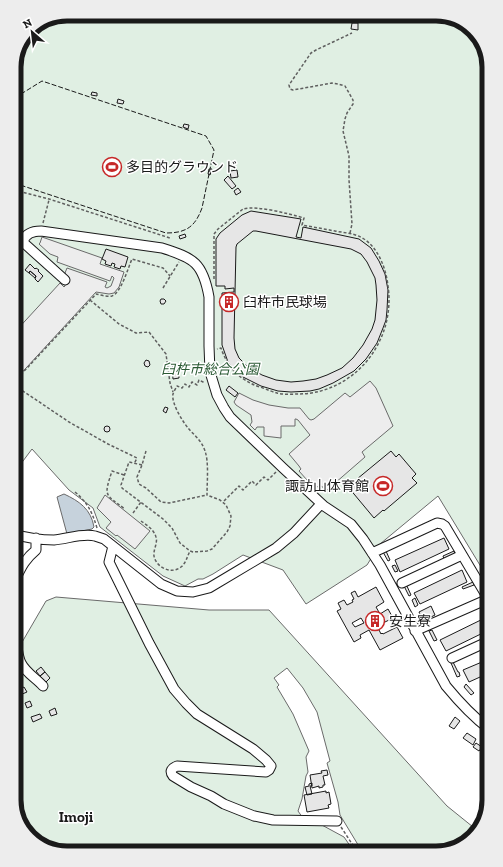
<svg xmlns="http://www.w3.org/2000/svg" width="503" height="867" font-family="'Zilla Slab','Noto Sans JP',serif">
	<rect width="100%" height="100%" fill="#fff"/>
	<path fill="#e0efe3" stroke="#6a6a6a" d="M67,14H440L466,23L484,44L489,67V580L438,496L380,544L367,565L306,604L283,570L243,555L213,574L203,579H198L185,586L163,576L100,527L93,508L69,490L32,449L14,473V64L30,29Z
		M56,597L209,610H269L447,806L478,831L459,848L436,853H363L340,815L338,802L327,763L330,761L317,712L303,688L287,668L274,678L279,685L277,687L293,714L309,751L306,757L308,772L306,776L302,799L298,811L307,824H320L344,837L355,853H64L37,844L19,823L14,800V656L46,601Z"/>
	<path fill="#ededed" stroke="#6a6a6a" d="M42,237L102,258L100,264L124,272L119,287L114,293L109,294L96,292L15,380L14,333L60,283L64,287L65,286V273L67,268L107,282L105,287L107,288L111,286L114,278L112,276L110,281L57,262L58,257L50,254L39,244L40,243Z
		M370,381L376,388L393,426L362,452L365,457L327,490L321,486L319,488L309,479L307,480L299,471L301,469L299,466L289,454L310,435L298,420L296,419H295V426H281V438L264,436V427H257L255,430L250,425L252,422L251,415L236,405L234,402L239,393L253,400L269,405L288,408H300L309,419L311,420L314,419L345,393L350,397Z
		M105,495L150,531L135,549L117,535L116,536L106,528L111,522L97,508Z"/>
	<path fill="#c6d2dc" stroke="#6a6a6a" d="M64,494C79,501 91,509 94,527L92,529L67,534L57,497Z"/>
	<path fill="#e6e6e6" stroke="#1a1a1a" fill-rule="evenodd" d="M352,23H358V30L351,29Z
		M92,92L97,93V96L91,95Z
		M118,99L124,101L123,104L117,103Z
		M184,124L189,125L188,129L183,127Z
		M209,169H212L210,175L208,174Z
		M237,170L238,177L231,178L230,171Z
		M228,176L236,186L232,189L224,180Z
		M238,188L241,192L236,195L234,191Z
		M251,211L301,219L296,237L301,238L303,227L359,239L371,248L379,261L385,274L388,290L387,310L386,320L383,328L377,343L366,359L354,371L333,383L319,389L310,391L291,392L278,391L261,386L243,377L235,370L228,362L222,345V293L234,292V288L225,289V286H216V239L220,233L242,215ZM253,231H256L351,249L361,254L367,262L375,278L376,285L377,300L375,320L372,329L363,345L353,358L342,368L327,375L316,379L303,381L291,382L276,380L262,375L248,367L239,358L235,349L234,338L236,247L237,244Z
		M185,234L186,237L180,239L179,236Z
		M106,249L128,257L125,267L121,266L120,269L114,267L115,264L112,263L111,266L105,264L106,261L102,259Z
		M30,264L35,269L36,268L39,270L38,271L43,276L38,282L35,279L36,276L30,271L29,273L25,270Z
		M30,271L36,276L35,278L29,273Z
		M161,299H164L166,301L164,304H161L160,301Z
		M146,360L149,361L150,365L148,367L145,366L144,363Z
		M178,366L179,378L173,379L172,367Z
		M229,386L238,393L235,397L226,390Z
		M165,407L168,408L166,413L163,411Z
		M104 429a3 3 0 1 1 6 0a3 3 0 1 1-6 0Z
		M391,451L396,457L399,454L416,474L412,478L417,483L384,511L383,510L374,518L349,488L358,481L357,479Z
		M444,538L449,549L400,572L395,560Z
		M14,543L20,549L14,554Z
		M386,551L390,560L388,561L383,552Z
		M454,551L455,554L444,559L443,556Z
		M17,554L21,558L17,562L14,559V557Z
		M395,565L398,571L395,572L392,566Z
		M462,570L467,582L420,604L414,593Z
		M473,582L474,585L463,589L462,587Z
		M406,584L411,595L409,596L404,586Z
		M376,587L384,602L376,607L380,614L388,609L393,618L377,626L381,634L382,633L383,634L397,627L403,638L380,650L369,630L360,635L361,638L354,642L337,611L341,609L338,603L344,600L347,605L353,602L352,600L354,599L351,593L355,591L358,597ZM361,618L364,623L355,627L352,623Z
		M415,598L418,605L415,607L412,600Z
		M431,606L435,615L423,621L419,612Z
		M489,616V630L446,651L440,640Z
		M432,630L437,640L434,641L429,631Z
		M489,659V673L469,682L463,670Z
		M453,662L458,672H459L460,676L457,677L451,663Z
		M41,667L45,672L40,676L36,671Z
		M45,672L50,678L46,682L40,676Z
		M466,684L474,693L471,695L464,687Z
		M24,687L27,692L20,695L18,690Z
		M30,701L32,706L27,708L25,703Z
		M55,708L57,714L51,716L49,711Z
		M40,714L42,718L33,722L31,717Z
		M455,717L460,721L454,729L449,726Z
		M467,733L476,739L473,745L463,738Z
		M485,737L489,740V750L480,744Z
		M476,743L482,747L479,751L473,747Z
		M327,770L328,775L323,776L325,785H323V787L319,788V786L312,788L310,775L322,773L321,771Z
		M312,783V786H310L312,794L307,795L305,787L309,786V784Z
		M326,791V793L329,792L331,804L328,805L329,808L307,812L304,795Z"/>
	<g fill="none" stroke-linecap="round" stroke-linejoin="round">
		<defs>
			<path id="minor" d="M65,280L25,244L23,241C26,233 33,231 41,231L162,248C194,258 203,263 209,297V346L210,372L217,395L224,408L230,417L283,468L324,506L351,524L363,539L380,565L446,686C460,703 472,716 489,729
				M14,534C27,538 41,540 54,540C67,539 82,533 95,536C98,537 101,538 104,539L161,584L177,591L193,592L209,588L276,548L294,533L321,504
				M113,546L109,562L149,643L174,689L186,703L197,714L253,749L266,760L271,766L269,770L266,772L177,766C172,768 169,771 173,776L191,787L211,796L224,804L254,816L273,820L337,821
				M372,553L437,523L442,524L445,526L489,600
				M14,582C21,568 24,560 36,550V538
				M402,583L462,555
				M415,631L488,599
				M14,638C18,646 17,655 21,663C26,673 36,678 43,686
				M452,658L489,641"/>
		</defs>
		<use href="#minor" stroke="#1a1a1a" stroke-width="11"/>
		<path stroke="#5f5f5f" stroke-width="1.5" stroke-dasharray="3 2" stroke-linecap="butt" d="M14,190L49,199L170,238
			M43,223L49,200
			M350,233L352,224L349,180V156L343,131L345,119L347,113L353,104V100L345,86L338,84L332,83L293,90L290,89L289,85L311,53L316,50L352,33
			M214,279V234L218,229L243,209C257,205 289,214 304,218L302,225C313,227 324,229 335,231C345,233 355,233 364,239C379,249 386,269 388,286C396,341 355,393 299,394C292,394 284,395 277,393C273,392 268,390 263,388C242,382 228,369 221,348L217,349
			M163,288L179,262
			M90,300L119,324L136,333L149,332L166,354L170,383L173,392
			M14,382L96,294C101,295 107,297 112,296C121,293 128,268 132,259L163,268L170,276
			M14,385L69,422L108,444L137,458L134,464
			M146,451L142,465L137,477L139,484L146,488L161,502L169,503L207,495
			M142,465L129,462L121,485L122,488L163,519L172,528L180,543L190,551L193,552L207,551L212,549L227,532L230,526L231,516L226,505L220,500L207,495C207,482 209,462 205,451C202,441 194,435 188,428C183,422 171,403 173,394C174,391 176,388 177,386L182,388L185,384L189,387L192,382L197,385L199,380L205,383
			M124,475L112,471C104,496 104,494 125,509
			M75,492C88,503 92,512 97,528
			M224,501L239,486L243,490L252,481L256,485L264,477L268,480L276,472
			M133,513L141,502
			M141,521C147,525 154,530 156,537C158,543 153,550 154,556C156,567 171,575 181,567C186,563 187,557 190,551
			M341,827L358,853"/>
		<use href="#minor" stroke="#fff" stroke-width="9"/>
		<path stroke="#1a1a1a" stroke-width="1" stroke-dasharray="5 2" stroke-linecap="butt" d="M14,183L166,233C186,233 195,227 202,208L214,150L206,136L42,81L21,94L14,117"/>
	</g>
	<defs>
		<symbol id="stadium-ring" viewBox="-11 -11 22 22"><circle r="9.5" fill="#fff" stroke="#c62828" stroke-width="1.5"/><path d="M0-5a6.5 5 0 1 0 0 10a6.5 5 0 1 0 0-10ZM-3.5-1.8h7v3.6h-7Z" fill="#c62828"/></symbol>
		<symbol id="building-ring" viewBox="-11 -11 22 22"><circle r="9.5" fill="#fff" stroke="#c62828" stroke-width="1.5"/><path d="M-4-6H4V6H1V3H-1V6H-4ZM-2.5-4.3h1.7v1.8h-1.7ZM.8-4.3h1.7v1.8H.8ZM-2.5-1h1.7V.8h-1.7ZM.8-1h1.7V.8H.8Z" fill="#c62828"/></symbol>
	</defs>
	<g fill-rule="evenodd">
		<use href="#stadium-ring" x="101" y="156" width="22" height="22"/>
		<use href="#building-ring" x="218" y="291" width="22" height="22"/>
		<use href="#stadium-ring" x="372" y="475" width="22" height="22"/>
		<use href="#building-ring" x="364" y="610" width="22" height="22"/>
	</g>
	<g text-anchor="middle" dominant-baseline="central" stroke-width="3" stroke-linejoin="round" paint-order="stroke">
		<g font-size="14" fill="#1a1a1a" stroke="#fff" text-anchor="start">
			<text x="126" y="167">多目的グラウンド</text>
			<text x="243" y="302">臼杵市民球場</text>
			<text x="369" y="486" text-anchor="end">諏訪山体育館</text>
			<text x="389" y="621">安生寮</text>
		</g>
		<g font-size="14" font-style="italic" fill="#2b5a34" stroke="#fff">
			<text x="210" y="369">臼杵市総合公園</text>
		</g>
		<g font-size="15" font-weight="bold" fill="#1a1a1a" stroke="#fff">
			<text x="76" y="817">Imoji</text>
		</g>
	</g>
	<path d="M0 0H503V867H0ZM67 21H436A46 46 0 0 1 482 67V800A46 46 0 0 1 436 846H67A46 46 0 0 1 21 800V67A46 46 0 0 1 67 21Z" fill="#ededed" fill-rule="evenodd"/>
	<path fill="none" stroke="#1a1a1a" stroke-width="5" d="M67 21H436A46 46 0 0 1 482 67V800A46 46 0 0 1 436 846H67A46 46 0 0 1 21 800V67A46 46 0 0 1 67 21Z"/>
	<g transform="translate(32 32) rotate(332)" stroke="#ffffff" stroke-width="3" paint-order="stroke">
	<path d="M0-3L7 15L0 10L-7 15Z" fill="#1a1a1a"/>
	<text y="-6" font-size="11" font-weight="bold" text-anchor="middle" fill="#1a1a1a">N</text>
	</g>
</svg>
